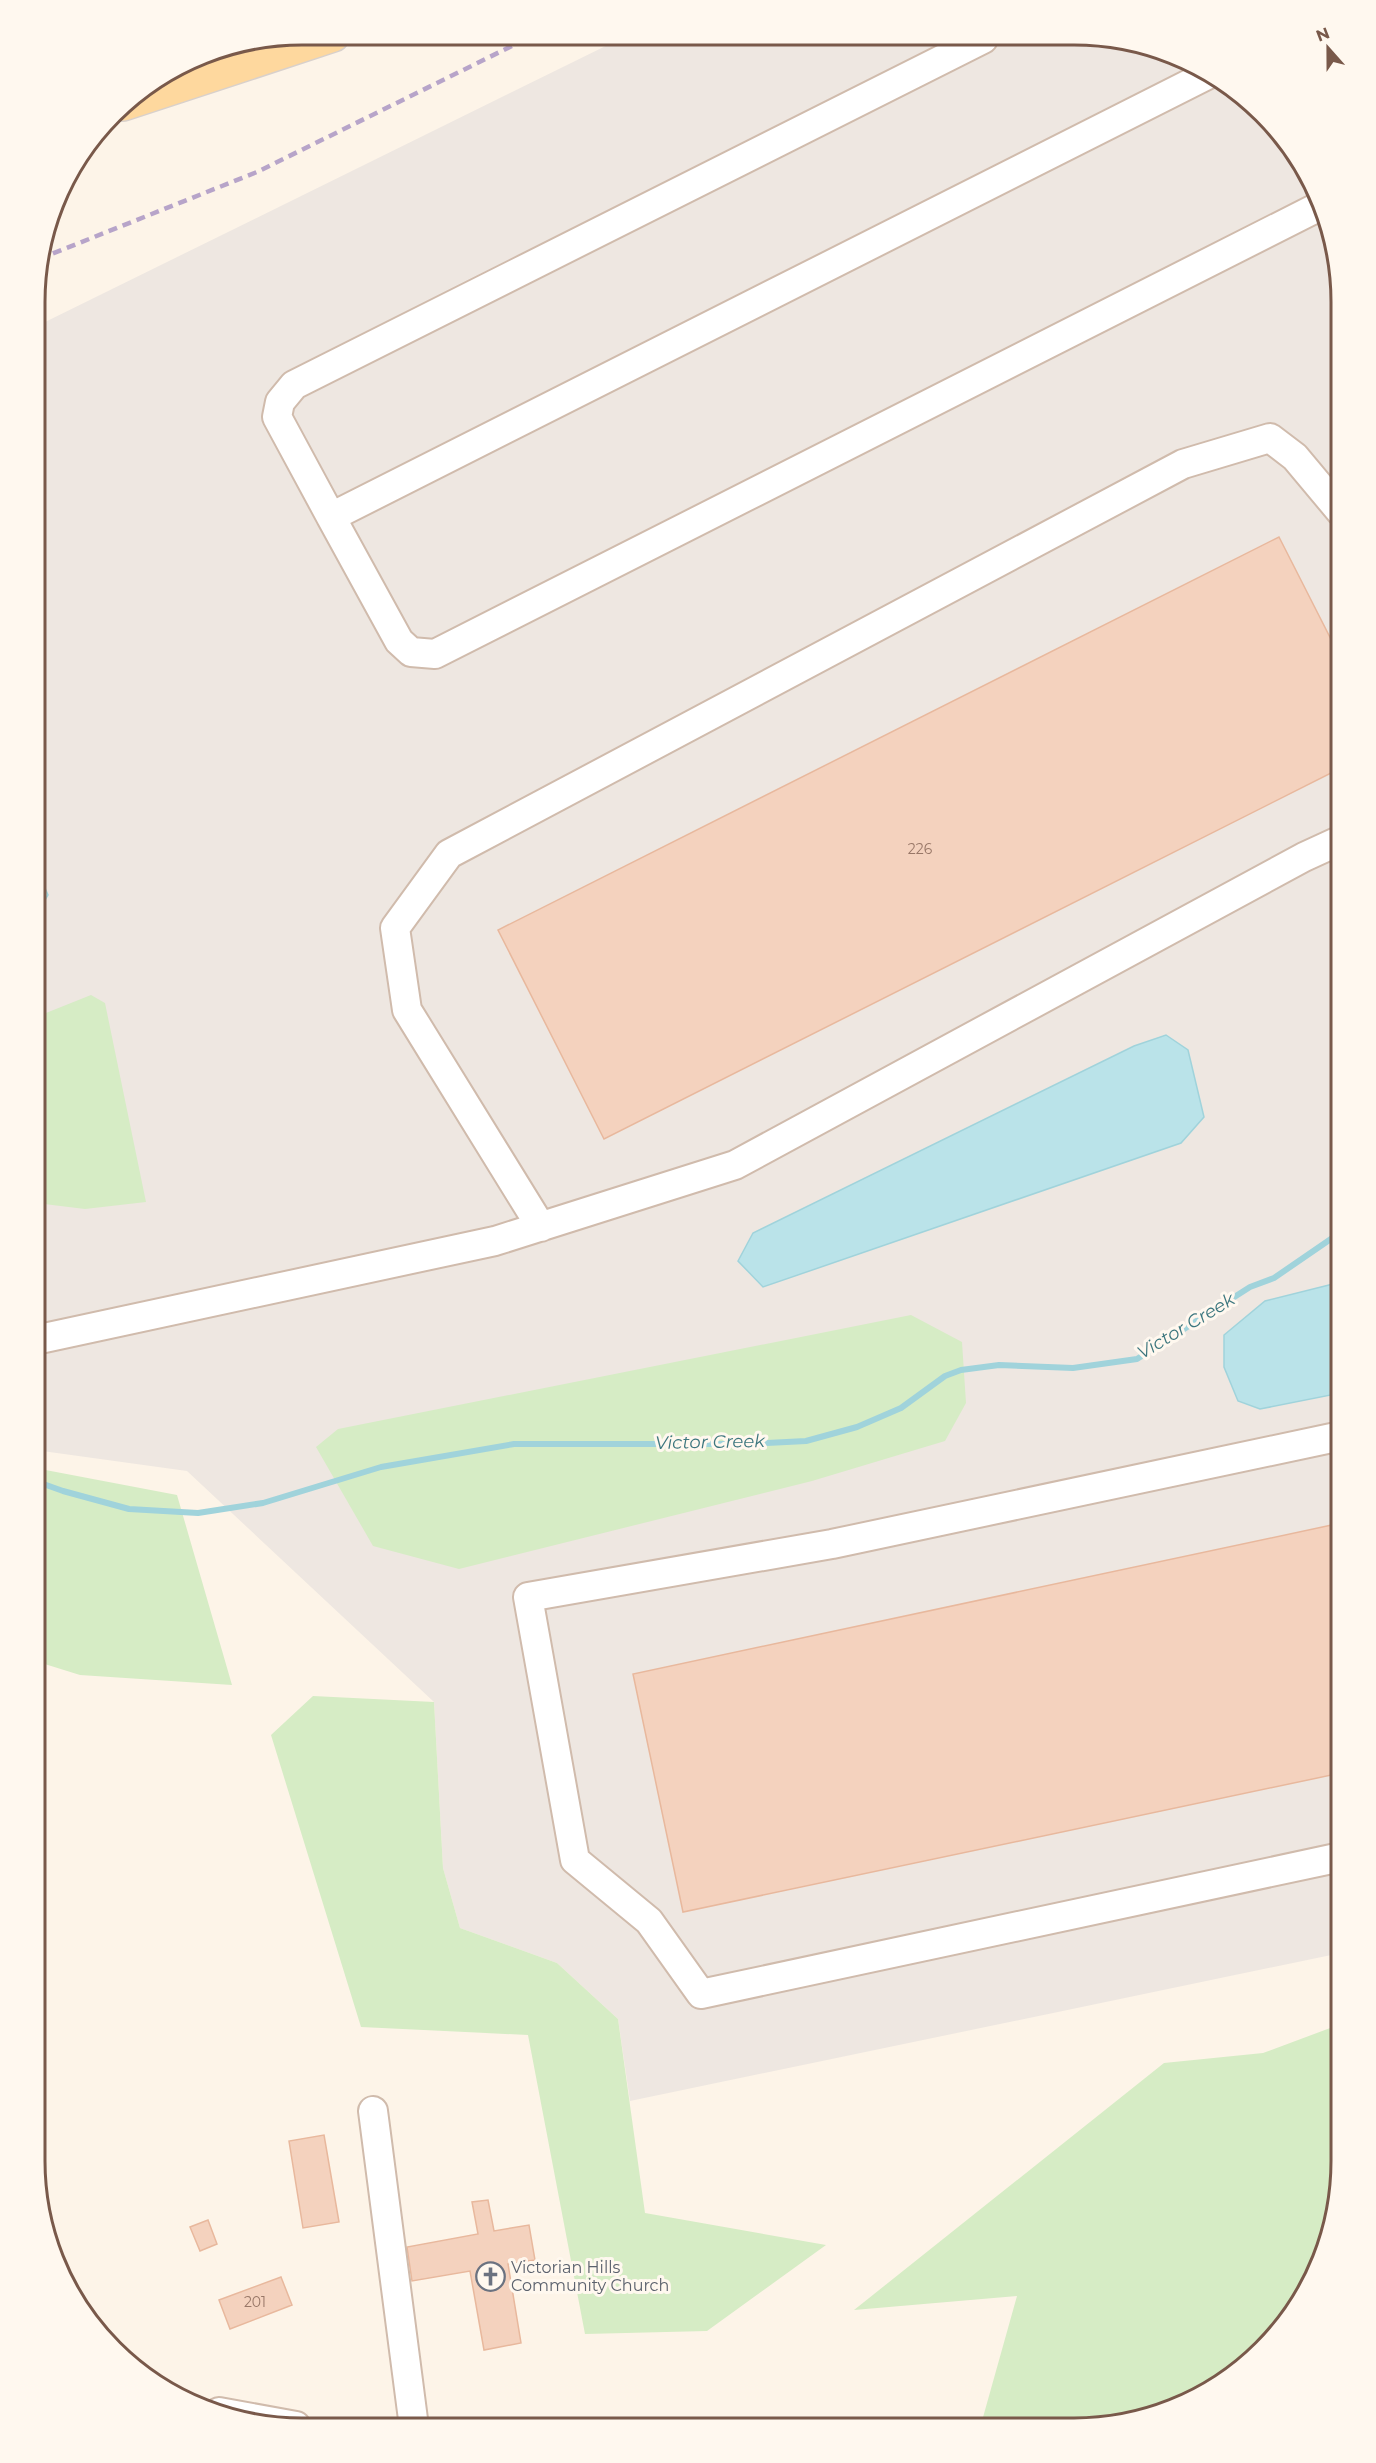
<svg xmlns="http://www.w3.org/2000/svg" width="1376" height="2463" font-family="Montserrat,sans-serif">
	<rect width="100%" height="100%" fill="#fdf4e8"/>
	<path fill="#eee7e1" d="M626,36L1126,40L1192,62L1250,101L1296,153L1327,216L1341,302V1953L630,2101L618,2019L557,1963L460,1928L443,1868L434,1702L187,1471L35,1450L37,326Z"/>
	<path fill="#d6ecc5" d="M91,995L105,1003L146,1202L85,1209L36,1203V1017Z
		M911,1315L962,1342L966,1403L945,1441L812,1481L459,1569L373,1546L316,1447L338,1429Z
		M35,1468L177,1495L232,1685L80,1675L35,1661Z
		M313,1696L434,1702L443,1868L460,1928L557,1963L618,2019L645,2213L826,2245L707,2331L585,2334L528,2035L361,2027L271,1735Z
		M1341,2024V2179L1321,2263L1286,2324L1223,2383L1160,2414L1074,2428H980L1017,2296L854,2310L1164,2063L1263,2053Z"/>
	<path fill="#bae3e9" stroke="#a0d3db" stroke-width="1.5" d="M36,868L48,895L36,915Z
		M1166,1035L1188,1050L1204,1117L1181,1143L763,1287L738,1261L753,1233L1134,1046Z
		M1341,1282V1393L1260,1409L1238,1401L1224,1367V1335L1265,1301Z"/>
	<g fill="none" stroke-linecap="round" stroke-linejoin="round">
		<path stroke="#a0d3db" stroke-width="6" d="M35,1481L63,1491L129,1509L198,1513L263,1503L381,1467L514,1444H749L806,1441L857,1427L901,1408L945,1376L961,1370L999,1365L1073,1368L1137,1359L1250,1287L1274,1278L1341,1232"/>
	</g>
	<path fill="#f4d2be" stroke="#e8b89d" stroke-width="1.5" d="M1279,537L1341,659V768L604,1139L498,930Z
		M1341,1523V1773L683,1912L633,1674Z
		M324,2135L339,2222L303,2228L289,2141Z
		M488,2200L494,2231L529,2225L535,2260L508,2264L521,2343L484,2350L470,2271L412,2281L407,2247L478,2234L472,2202Z
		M208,2220L217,2244L200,2251L190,2227Z
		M281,2277L292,2305L230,2329L219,2300Z"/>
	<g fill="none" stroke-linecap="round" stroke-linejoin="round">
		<defs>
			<path id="minor" d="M1209,74L331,517L399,641L411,652L435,654L1322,205
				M331,517L277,417L280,402L294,385L983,39
				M541,1227L407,1010L395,928L449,854L1183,464L1270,438L1295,457L1341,512
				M35,1340L495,1241L735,1165L1304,857L1341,840
				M1341,1857L701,1994L649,1921L575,1860L528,1597L832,1544L1341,1436
				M373,2111L414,2427
				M219,2412L296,2426"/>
			<path id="major" d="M123,104L333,35"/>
		</defs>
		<use href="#minor" stroke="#d0bbac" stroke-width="32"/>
		<use href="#major" stroke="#d9d1cc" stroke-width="36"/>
		<use href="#minor" stroke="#fff" stroke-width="28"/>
		<use href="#major" stroke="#fed89e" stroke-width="33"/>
		<path stroke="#b7a4c9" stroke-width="4.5" stroke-dasharray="9 6" stroke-linecap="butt" d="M39,259L257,172L532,36"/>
	</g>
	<defs>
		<symbol id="church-ring" viewBox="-11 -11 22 22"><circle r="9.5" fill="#fff8ef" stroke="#6b7280" stroke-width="1.5"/><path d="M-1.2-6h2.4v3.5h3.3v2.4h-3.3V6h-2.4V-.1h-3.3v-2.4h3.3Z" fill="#6b7280"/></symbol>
	</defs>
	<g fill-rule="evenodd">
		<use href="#church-ring" x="474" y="2260" width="33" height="33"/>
	</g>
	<g text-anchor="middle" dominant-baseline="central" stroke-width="6" stroke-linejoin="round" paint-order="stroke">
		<g font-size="14" fill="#987767">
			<text x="920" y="849">226</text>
			<text x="255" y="2302">201</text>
		</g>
		<g font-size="16" fill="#5b616d" stroke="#fff8ef" text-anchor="start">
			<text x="511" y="2267">Victorian Hills<tspan x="511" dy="18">Community Church</tspan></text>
		</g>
		<g font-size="18" font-style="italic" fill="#3c767e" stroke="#fff8ef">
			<text transform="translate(1186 1326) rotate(-31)">Victor Creek</text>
			<text transform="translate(710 1442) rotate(-1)">Victor Creek</text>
		</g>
	</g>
	<path d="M0 0H1376V2463H0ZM302 45H1074A257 257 0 0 1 1331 302V2161A257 257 0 0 1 1074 2418H302A257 257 0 0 1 45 2161V302A257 257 0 0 1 302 45Z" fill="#fff8ef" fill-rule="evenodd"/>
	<path fill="none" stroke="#79594a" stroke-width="3" d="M302 45H1074A257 257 0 0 1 1331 302V2161A257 257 0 0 1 1074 2418H302A257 257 0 0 1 45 2161V302A257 257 0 0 1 302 45Z"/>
	<g transform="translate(1328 48) rotate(339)" stroke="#fff8ef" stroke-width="4.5" paint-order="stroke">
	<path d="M0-4.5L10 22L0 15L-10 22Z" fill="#79594a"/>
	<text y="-9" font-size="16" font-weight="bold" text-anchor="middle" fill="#79594a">N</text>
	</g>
</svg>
